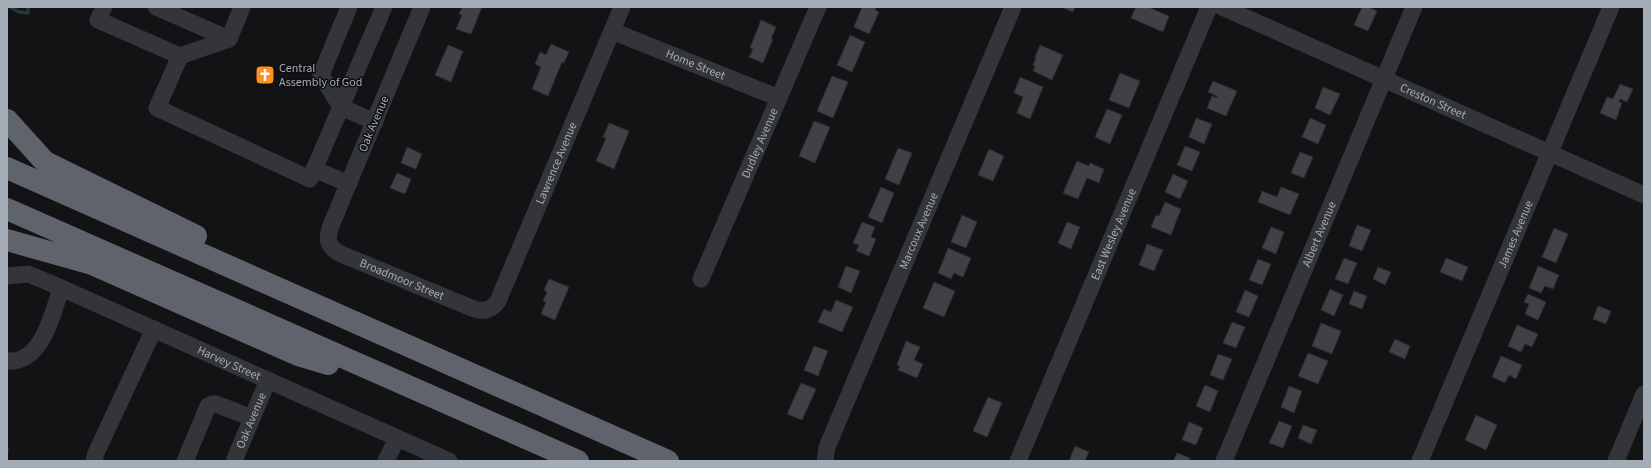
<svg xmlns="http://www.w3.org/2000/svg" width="1651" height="468" font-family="'Source Sans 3',sans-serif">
	<rect width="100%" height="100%" fill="#131315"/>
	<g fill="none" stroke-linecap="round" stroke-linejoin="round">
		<path stroke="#28353a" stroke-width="3.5" d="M10,7L19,12L28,13V7
			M7,449V452"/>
	</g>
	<path fill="#3f4145" stroke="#2c2d31" d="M462,7H482L471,34L456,29L462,15L459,14Z
		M862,7H876L875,10L879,12L869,34L854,27Z
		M1061,7H1075L1073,12Z
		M1136,7H1148L1169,16L1163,32L1131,18Z
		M1362,7H1368L1377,11L1368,31L1354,25Z
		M761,20L776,27L771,39H773L763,63L749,57L753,49L750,48Z
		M850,35L865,42L852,72L837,65Z
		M551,44L569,52L564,63L562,62L548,96L532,89L541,67L535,64L540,52L546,55Z
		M448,45L463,51L451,82L435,75Z
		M1040,45L1063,55L1052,80L1033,71L1035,66L1033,65L1036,58L1035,57Z
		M1120,73L1140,81L1129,108L1109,100Z
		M832,76L848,82L833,118L817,111Z
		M1020,77L1043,87L1030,119L1017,113L1023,97L1014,93Z
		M1213,81L1237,91L1226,116L1207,108L1212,96L1217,98V96L1208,92Z
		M1620,84L1633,89L1627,102L1620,99L1619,102L1622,103L1616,120L1600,113L1607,97L1613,99Z
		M1323,87L1340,94L1330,115L1315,108Z
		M1107,109L1122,115L1110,144L1095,137Z
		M1196,118L1212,124L1204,144L1189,137Z
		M1310,118L1326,125L1318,144L1302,137Z
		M814,121L830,127L815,163L799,156Z
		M609,123L629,131L614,169L596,161L606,138L603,137Z
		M1185,146L1200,152L1192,171L1177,165Z
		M407,147L422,154L416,169L401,163Z
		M898,148L912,153L899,185L885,179Z
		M989,149L1004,156L993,181L978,175Z
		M1300,152L1313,157L1304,178L1291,173Z
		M1077,161L1089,166L1090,163L1104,169L1099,183L1087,178L1078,199L1063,193Z
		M397,173L411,179L405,194L390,188Z
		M1173,174L1188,181L1180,199L1165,192Z
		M881,187L894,193L882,223L868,217Z
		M1281,187L1299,194L1290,215L1258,202L1262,191L1277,197Z
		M1165,202L1181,209L1171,235L1151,227L1156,215L1159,216Z
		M962,215L977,222L966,248L951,242Z
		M862,222L875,227L871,237L876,239L869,256L856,251L859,245L853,243Z
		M1067,222L1080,227L1071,249L1058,243Z
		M1357,225L1371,230L1362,251L1349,246Z
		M1271,227L1284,232L1276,254L1262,248Z
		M1554,228L1568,234L1556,263L1542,257Z
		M1147,244L1163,250L1154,271L1139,265Z
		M948,248L971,258L963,277L954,273L951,279L938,273Z
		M1344,258L1357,263L1348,284L1335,279Z
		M1446,258L1468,267L1462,281L1440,272Z
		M1258,259L1271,264L1262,285L1249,280Z
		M846,266L860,271L851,293L838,287Z
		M1538,266L1559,275L1553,289L1545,286L1541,293L1529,288Z
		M1378,267L1391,272L1385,285L1373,279Z
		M549,279L569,287L555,320L541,314L546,302L543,301L547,292L544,290Z
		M934,282L955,291L944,317L923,308Z
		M1330,289L1343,295L1334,316L1321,310Z
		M1245,290L1258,296L1249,317L1236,312Z
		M1354,291L1367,296L1362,309L1349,304Z
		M1528,294L1546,302L1538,320L1525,314L1529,304L1524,302Z
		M836,300L853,307L842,332L818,322L824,309L831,312Z
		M1598,306L1611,311L1606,324L1593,319Z
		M1232,322L1245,327L1236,348L1223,343Z
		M1321,323L1341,331L1332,354L1312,346Z
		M1517,325L1538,334L1532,347L1525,344L1521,352L1508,346Z
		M1395,339L1410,346L1405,359L1389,352Z
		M906,341L920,347L914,360L923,364L917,378L898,370L900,366L897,365Z
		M814,346L828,351L818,376L804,370Z
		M1308,353L1328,361L1318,384L1298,376Z
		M1218,354L1232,359L1223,380L1210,375Z
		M1501,356L1522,365L1516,379L1509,375L1505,383L1492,377Z
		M801,383L816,389L802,420L787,414Z
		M1205,385L1218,391L1210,412L1196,406Z
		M1289,386L1302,391L1294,413L1281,407Z
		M988,397L1002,403L987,437L973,431Z
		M1476,415L1497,425L1486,450L1465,440Z
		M1279,421L1292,426L1283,448L1269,443Z
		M1189,422L1203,428L1196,445L1182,440Z
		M1303,425L1317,430L1311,444L1298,438Z
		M1075,446L1089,452L1085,461H1069Z
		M1177,453L1190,458L1189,461H1173Z"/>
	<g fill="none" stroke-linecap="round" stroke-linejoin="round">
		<g stroke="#33353a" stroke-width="17">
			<path d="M104,7L98,20L180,56"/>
			<path d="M156,7L229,39"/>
			<path d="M242,7L229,39L180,56L157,108L310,179L384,7"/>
			<path d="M349,7L321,75L341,107L375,122"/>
			<path id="s1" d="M422,7L332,223C326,238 326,246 341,254L474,309C483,312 492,310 498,301L622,7"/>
			<path id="s2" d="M1222,7L1644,195"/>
			<path id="s3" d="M612,31L779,98"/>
			<path d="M314,169L349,184"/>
			<path id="s4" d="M7,276L28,274L50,283L449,461"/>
			<path id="s5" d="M701,279L818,7"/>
			<path d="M7,361C42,364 53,313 61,288"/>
			<path d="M94,461L96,453L154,329"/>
			<path d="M185,461L208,406L212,404H216L252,418"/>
			<path id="s6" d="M234,461L268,380"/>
			<path d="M386,461L397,438"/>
			<path id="s7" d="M825,461L827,447L1013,7"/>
			<path id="s8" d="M1018,461L1209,7"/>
			<path id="s9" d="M1224,461L1414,7"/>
			<path id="s10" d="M1420,461L1611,7"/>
			<path d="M1616,461L1644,394"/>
		</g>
		<path stroke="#5f646c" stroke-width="22" d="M7,120L45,162L196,236
			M7,168L668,461
			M7,209L578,461
			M7,240L92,264L298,355L328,364"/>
	</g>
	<defs>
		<symbol id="church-square" viewBox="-11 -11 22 22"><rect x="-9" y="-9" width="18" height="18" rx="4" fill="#ff9120" stroke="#0e0e10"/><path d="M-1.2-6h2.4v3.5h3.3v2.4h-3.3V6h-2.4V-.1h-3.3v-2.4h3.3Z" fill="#fff"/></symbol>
	</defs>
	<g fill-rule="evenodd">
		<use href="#church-square" x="254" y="64" width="22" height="22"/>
	</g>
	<g text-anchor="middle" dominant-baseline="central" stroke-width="3" stroke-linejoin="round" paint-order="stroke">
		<g font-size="12" fill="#a3acb7" stroke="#0e0e10">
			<text stroke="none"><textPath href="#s3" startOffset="90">Home Street</textPath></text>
			<text stroke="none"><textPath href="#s2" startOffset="231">Creston Street</textPath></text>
			<text transform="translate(374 124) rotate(-67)">Oak Avenue</text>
			<text stroke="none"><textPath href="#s5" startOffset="148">Dudley Avenue</textPath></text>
			<text stroke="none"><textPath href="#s1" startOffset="592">Lawrence Avenue</textPath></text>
			<text stroke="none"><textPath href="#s7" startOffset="249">Marcoux Avenue</textPath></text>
			<text stroke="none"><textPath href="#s8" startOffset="246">East Wesley Avenue</textPath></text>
			<text stroke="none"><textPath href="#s9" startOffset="246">Albert Avenue</textPath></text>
			<text stroke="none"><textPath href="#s10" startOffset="246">James Avenue</textPath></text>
			<text stroke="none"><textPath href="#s1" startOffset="337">Broadmoor Street</textPath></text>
			<text stroke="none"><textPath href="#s4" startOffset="241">Harvey Street</textPath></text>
			<text stroke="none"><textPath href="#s6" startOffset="44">Oak Avenue</textPath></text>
		</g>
		<g font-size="12" fill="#a3acb7" stroke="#0e0e10" text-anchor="start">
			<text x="279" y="68">Central<tspan x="279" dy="14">Assembly of God</tspan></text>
		</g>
	</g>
	<rect width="1651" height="468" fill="none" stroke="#a3acb7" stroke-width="16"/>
</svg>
